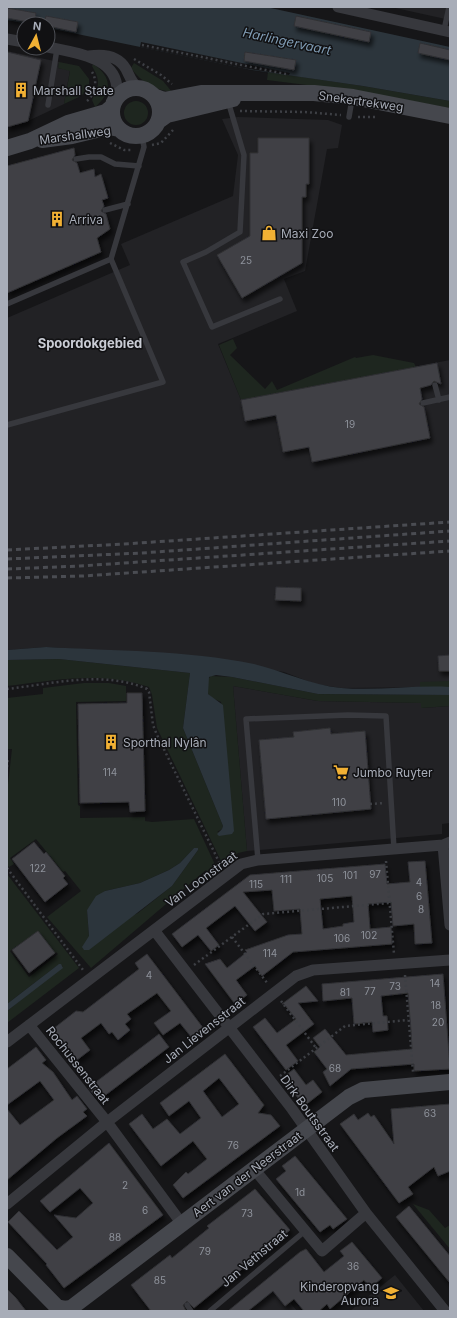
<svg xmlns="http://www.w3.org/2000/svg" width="457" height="1318" font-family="Inter,sans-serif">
	<defs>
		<filter id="shadow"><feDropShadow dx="2.5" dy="4.5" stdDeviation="2" flood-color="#0009"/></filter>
	</defs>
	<rect width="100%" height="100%" fill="#161618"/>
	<path fill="#222225" d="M391,7H450V20Z
		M7,51L59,62L58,68L70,70L64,104L28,121L7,127Z
		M238,117L328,120L342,125L338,148L327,149L305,271L284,279L297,311L218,344L241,400L450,360V687L341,688L315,684L284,672L177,655L46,647L7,650V318L130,265L121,244L233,196L238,155L222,119Z
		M233,686L318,701L421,703L422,708L450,706V823L442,824V834L247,851Z
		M306,1249L312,1257L277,1287L297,1311H228Z
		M395,1275L424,1311H350Z"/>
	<path fill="#1e261f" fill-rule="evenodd" d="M59,62L79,66L89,79C91,95 76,98 64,104L70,71L58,68Z
		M134,63L163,81L172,92C155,90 141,82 131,68Z
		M93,64C113,77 112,93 95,107L92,100C99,85 101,82 92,66Z
		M268,72L363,86L450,101V108L362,92L267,80Z
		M124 113a12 12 0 1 1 24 0a12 12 0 1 1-24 0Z
		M233,339L237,348L230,355L265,389L272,381L277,390L355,357L356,358L373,355L414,363L416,367L241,400L219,345Z
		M59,659L190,673L183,728L223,826L222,829L217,832L232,834L221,702L212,698L208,694V679L211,676L232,677L318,694L450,695V706L421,708V703L318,701L233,686L247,851L238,853L222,863L157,728L152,695L149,687C101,671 57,680 7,686V660Z
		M450,681V687H420V682Z
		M84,683H109L126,686V701L76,702L78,805L80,806V818L145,817V821L152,822L194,819L217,869V874L212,877L206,870L91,968L47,917L81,891L65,871L63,872L36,839L10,858L14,864L9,867L7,865V793L12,749H7V698L43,694V688ZM194,848H198V850L172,886L138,913L89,936L87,910L105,891L140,883L169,870L180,863Z
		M7,874L79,968L7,1023V1011L63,966L58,965L7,1004ZM38,931L55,953L56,952L58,954L29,977L10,951Z
		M413,1204L429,1210L445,1228L450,1225V1249Z"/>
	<path fill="#2c353c" d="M7,7H266L450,47V101L363,86L252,70L48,28V24H28L7,20Z
		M46,647C114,651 186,650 254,664C283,671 311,685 341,688C377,691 414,685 450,687V695L318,694L232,677L216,675L209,677L208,694L223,705L234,831L232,834L219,836L217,834L222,829L223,826L183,728L190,673L59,659L7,660V650Z
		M194,848H198V850L172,886L89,950H84L82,947L89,936L87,910L96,896L105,891L140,883L169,870L180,863Z
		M59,964H61L63,968L7,1011V1004Z"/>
	<path fill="#161618" d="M141,42L290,73L289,75L242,68L140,47Z"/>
	<path fill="#404145" stroke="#303034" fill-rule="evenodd" filter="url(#shadow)" d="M7,8L36,13L34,23L7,18Z
		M46,16L78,22L76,32L48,26V24H44Z
		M296,16L371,32L369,42L294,26Z
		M420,43L450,50V60L418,53Z
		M7,52L41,60L28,121L7,127Z
		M245,52L296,60L294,70L244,61Z
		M258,138H309V184H306V197H302V263L242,298L217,255L250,236V153H258Z
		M74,148L75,155L72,160L77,163L80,173L94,169L95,177L101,174L108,198L102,200L104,206L101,211L106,214L110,229L97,238L101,252L7,293V166Z
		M437,363L441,384L434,381L431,385L420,388L422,399L419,404L424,407L430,438L312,462L309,447L283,452L276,415L245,421L241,400Z
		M276,587L301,588V601L275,600Z
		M450,655V671H439L438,656Z
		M127,693H142L145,811L130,812L129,802L80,803L78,704L127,703Z
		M330,728L331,734L365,731L371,809L266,819L259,740L294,737L293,732Z
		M34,842L44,854L46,852L65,876L63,878L68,884L45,902L12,859Z
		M425,861L432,943L415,944L414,924L393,926L391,902L368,904L370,929L391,927L392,944L293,952L262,976L255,966L236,980L247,995L235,1004L205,964L220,959L227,968L247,952L245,950L288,935L302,934L300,909L274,911L272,890L243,892L267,922L255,931L235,906L206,928L219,945L211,951L198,935L182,947L172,934L250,875L385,864L387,884L410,882L408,862ZM352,896L354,922L343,924V926L323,929L320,899Z
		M38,931L55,953L29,973L12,950Z
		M147,954L204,1029L192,1038L180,1023L163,1035L154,1023L171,1011L157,993L127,1014L131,1019L125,1024L130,1030L118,1040L112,1032L109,1034L101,1023L81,1038L90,1050L77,1060L53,1029L76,1011L83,1012L139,969L135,963Z
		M443,974L450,1069L414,1071V1064L351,1069L330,1086L323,1072L327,1069L314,1052L320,1047L313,1038L325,1029L346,1055L412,1049L411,1030L408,993L381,996L383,1016H387L388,1030L373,1032L372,1022L354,1024L352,998L323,1001L322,984Z
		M306,986L318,1001L298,1003L314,1024L286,1045L298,1061L286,1070L253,1027L265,1018L277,1033L296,1019L284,1004H282Z
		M159,1034L169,1047L99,1100L88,1088Z
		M36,1047L46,1060L42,1063L53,1072L72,1100L77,1096L87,1109L83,1112L87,1116L57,1138L7,1180V1109L20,1125L54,1100L40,1081L7,1105V1069Z
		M225,1054L264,1105L258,1113L271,1115L280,1126L183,1198L173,1185L186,1172L188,1174L207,1159L193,1141L161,1166L129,1124L142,1114L153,1129L167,1119L180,1134L201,1118L189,1101L169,1116L160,1103ZM219,1078L239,1104L222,1117L203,1091Z
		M294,1069L306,1085L313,1080L322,1092L304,1106L295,1094L298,1091L286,1075Z
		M450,1104V1171L438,1176L434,1167L408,1187L413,1194L399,1203L340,1124L354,1114L358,1120L368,1113L371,1117L374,1115L394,1144L391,1109Z
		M109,1143L163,1215L64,1288L46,1265L47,1264L8,1222L19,1211L57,1250L73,1237L54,1215L76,1218L93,1203L80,1188L50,1212L40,1201Z
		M295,1156L347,1219L333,1229L330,1225L320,1232L276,1179L286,1171L282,1166Z
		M255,1189L290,1230L194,1308L187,1301L183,1305L186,1311H151L131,1285L170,1255L172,1258L209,1228L207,1226Z
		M409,1206L450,1256V1283L396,1217Z
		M352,1242L382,1278L370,1288L364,1280L330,1309L327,1304L319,1311H304L294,1299L285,1306L273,1291L248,1311H228L300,1252L306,1249L324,1272L344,1256L340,1251Z
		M7,1289L16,1298L26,1311H7Z"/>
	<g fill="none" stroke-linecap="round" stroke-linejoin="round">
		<path stroke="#3d3f44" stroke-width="2.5" stroke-dasharray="2 3" stroke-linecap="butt" d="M142,45L286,74
			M134,59L161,75L172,84
			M87,101C95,94 98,81 92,72
			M240,111L305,112L341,115
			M358,117H375
			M110,143L124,150H133
			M152,145L161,143L173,130
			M7,689C51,684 104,670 147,689L149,692L153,725L157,735L221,866
			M7,767L8,758
			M370,804L384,803
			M386,861L394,954
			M7,868L83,970
			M232,937L268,984
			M194,965L263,914L389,903
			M405,975L413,1072
			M281,1001L316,1048
			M280,1076L345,1026L408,1020"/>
		<path stroke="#37383d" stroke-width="5.5" d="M444,30L449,7
			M228,101L244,155L240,232L206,252L183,262L212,327L280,299
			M48,105L57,49
			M349,117L352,99
			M76,159L89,157H101L115,164L139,166
			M105,210L128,204
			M7,304L111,259L144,147L142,136
			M435,385L439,400
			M423,403L450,397
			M7,425L163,382L111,259
			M258,860L246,719L348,715L386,716L394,849
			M187,1305L191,1311
			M210,1311L305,1231"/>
		<path stroke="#37383d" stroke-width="11" d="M338,7L450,32
			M7,39L24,42
			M48,47C77,53 124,58 116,98
			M89,56C103,54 118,55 126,69C130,77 131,82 138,88
			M443,845L450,925
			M154,930L292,1109L366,1213L445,1311
			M29,1025L107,1122L182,1224
			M7,1042L241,864L258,860L443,845L450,842
			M254,1169L322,1251L366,1213
			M7,1204L107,1122L296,976L313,970L450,960"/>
		<path stroke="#45474d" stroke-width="16" d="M112 112a24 24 0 1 1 48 0a24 24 0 1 1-48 0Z
			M156,97L164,100L201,93H314L353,97L450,116
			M160,120L167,115L233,99
			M42,140L72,136L109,127L119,129
			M7,148L30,141L68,123L106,112L112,107
			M7,1256L57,1307L64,1309L71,1308L349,1097L363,1090L450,1082"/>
		<path stroke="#4a4c52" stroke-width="3" stroke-dasharray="5 4" stroke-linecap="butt" d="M7,550L124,544L450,522
			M7,559L142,553L450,531
			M7,569L80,566L450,541
			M7,578L83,576L450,551"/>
	</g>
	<defs>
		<symbol id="building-bare" viewBox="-9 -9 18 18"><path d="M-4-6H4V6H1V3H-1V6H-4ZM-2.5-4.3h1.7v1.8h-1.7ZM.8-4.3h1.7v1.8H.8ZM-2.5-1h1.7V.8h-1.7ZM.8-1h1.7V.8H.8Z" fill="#f2b134" stroke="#111113" stroke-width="2.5" paint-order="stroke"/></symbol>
		<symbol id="shop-bare" viewBox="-9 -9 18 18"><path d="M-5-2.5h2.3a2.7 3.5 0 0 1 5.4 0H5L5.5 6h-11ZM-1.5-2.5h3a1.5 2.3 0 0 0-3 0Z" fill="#f2b134" stroke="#111113" stroke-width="2.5" paint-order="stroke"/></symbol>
		<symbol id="supermarket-bare" viewBox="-9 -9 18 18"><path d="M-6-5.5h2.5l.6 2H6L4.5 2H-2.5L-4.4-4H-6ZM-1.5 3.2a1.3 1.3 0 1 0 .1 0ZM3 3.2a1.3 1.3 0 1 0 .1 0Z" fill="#f2b134" stroke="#111113" stroke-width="2.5" paint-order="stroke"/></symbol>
		<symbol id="school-bare" viewBox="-9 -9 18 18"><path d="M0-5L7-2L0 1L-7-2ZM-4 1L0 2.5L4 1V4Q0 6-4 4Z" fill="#f2b134" stroke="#111113" stroke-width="2.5" paint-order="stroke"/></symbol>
	</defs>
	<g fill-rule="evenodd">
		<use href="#building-bare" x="10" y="79" width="22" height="22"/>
		<use href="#building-bare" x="46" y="208" width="22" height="22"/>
		<use href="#shop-bare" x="258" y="222" width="22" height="22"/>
		<use href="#building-bare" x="100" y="731" width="22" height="22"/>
		<use href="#supermarket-bare" x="330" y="761" width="22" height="22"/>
		<use href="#school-bare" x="380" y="1282" width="22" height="22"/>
	</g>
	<g text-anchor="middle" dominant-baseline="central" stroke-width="3" stroke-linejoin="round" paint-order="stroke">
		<g font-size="10" fill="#8e929b">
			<text x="246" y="260">25</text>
			<text x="350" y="424">19</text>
			<text x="110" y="772">114</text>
			<text x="339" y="802">110</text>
			<text x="38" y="868">122</text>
			<text x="375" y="874">97</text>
			<text x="350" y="875">101</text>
			<text x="325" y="878">105</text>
			<text x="286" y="879">111</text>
			<text x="419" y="882">4</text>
			<text x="256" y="884">115</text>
			<text x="419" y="896">6</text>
			<text x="421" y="909">8</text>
			<text x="369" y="935">102</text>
			<text x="342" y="938">106</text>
			<text x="270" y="953">114</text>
			<text x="149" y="975">4</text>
			<text x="435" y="983">14</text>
			<text x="395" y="986">73</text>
			<text x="370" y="991">77</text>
			<text x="345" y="992">81</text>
			<text x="436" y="1005">18</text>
			<text x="438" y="1022">20</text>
			<text x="335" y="1068">68</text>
			<text x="430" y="1113">63</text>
			<text x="233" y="1145">76</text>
			<text x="125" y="1185">2</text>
			<text x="300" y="1192">1d</text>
			<text x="145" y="1210">6</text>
			<text x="247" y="1213">73</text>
			<text x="115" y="1237">88</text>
			<text x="205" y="1251">79</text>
			<text x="353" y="1266">36</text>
			<text x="160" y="1280">85</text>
		</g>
		<g font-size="12" fill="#a8adb8" stroke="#111113" text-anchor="start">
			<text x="33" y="90">Marshall State</text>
			<text x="69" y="219">Arriva</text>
			<text x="281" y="233">Maxi Zoo</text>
			<text x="123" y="742">Sporthal Nylân</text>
			<text x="353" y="772">Jumbo Ruyter</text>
			<text x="379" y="1286" text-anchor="end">Kinderopvang<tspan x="379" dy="14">Aurora</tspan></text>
		</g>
		<g font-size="12" fill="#a8adb8" stroke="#111113">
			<text transform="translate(361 101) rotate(8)">Snekertrekweg</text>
			<text transform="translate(75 135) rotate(-8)">Marshallweg</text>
			<text transform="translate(201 879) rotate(-36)">Van Loonstraat</text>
			<text transform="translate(204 1030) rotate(-38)">Jan Lievensstraat</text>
			<text transform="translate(78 1065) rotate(52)">Rochussenstraat</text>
			<text transform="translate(310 1113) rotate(54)">Dirk Boutsstraat</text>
			<text transform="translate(247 1174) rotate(-37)">Aert van der Neerstraat</text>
			<text transform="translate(254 1258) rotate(-40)">Jan Vethstraat</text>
		</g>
		<g font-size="13" font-style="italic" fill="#7f9bb3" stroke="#111113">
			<text transform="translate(287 41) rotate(12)">Harlingervaart</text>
		</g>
		<g font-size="13" font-weight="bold" fill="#c9ccd4" stroke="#111113">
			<text x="90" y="343">Spoordokgebied</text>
		</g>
	</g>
	<rect width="457" height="1318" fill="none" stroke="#a8adb8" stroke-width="16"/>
	<g transform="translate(36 36) rotate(7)"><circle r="19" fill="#111113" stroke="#4d4f55"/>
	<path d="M0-3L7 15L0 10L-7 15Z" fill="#f2b134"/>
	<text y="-6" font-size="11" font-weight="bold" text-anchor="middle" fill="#a8adb8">N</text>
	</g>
</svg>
